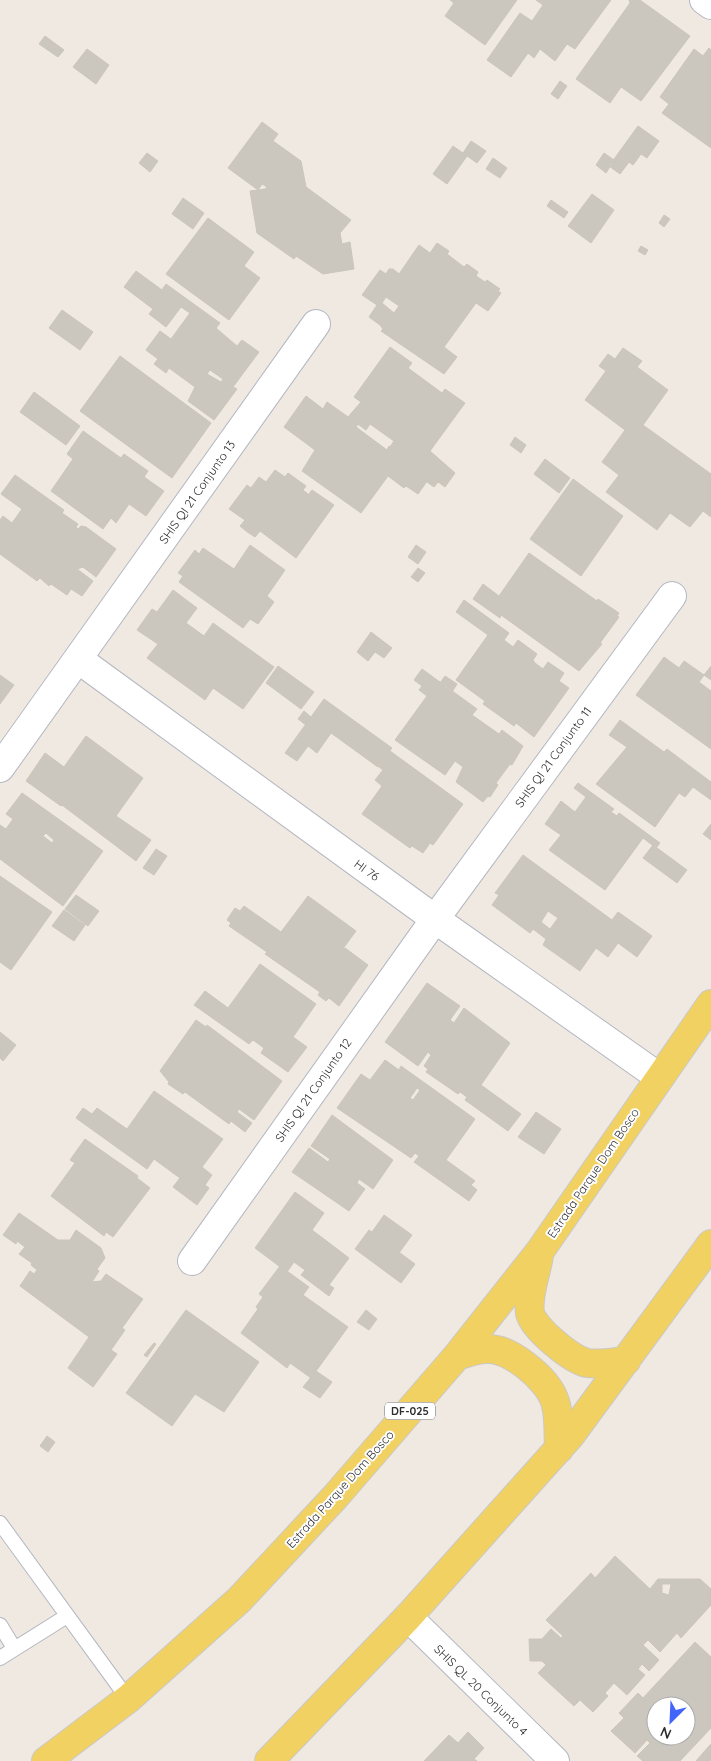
<svg xmlns="http://www.w3.org/2000/svg" width="711" height="1761" font-family="Quicksand,sans-serif">
	<rect width="100%" height="100%" fill="#efe9e1"/>
	<path fill="#cbc7bf" stroke="#cbc5ba" fill-rule="evenodd" d="M450,0H517L485,45L445,16L454,3Z
		M536,0H611L575,49L567,44L555,61L540,49L534,58L528,53L511,77L487,60L520,13L532,21L543,5Z
		M629,0H640L690,36L641,101L621,87L610,103L576,79L630,3Z
		M45,36L64,50L58,57L39,44Z
		M709,48L711,50V148L662,113L669,104L660,97L694,49L703,56Z
		M87,49L109,65L96,84L73,67Z
		M560,81L567,86L558,99L551,94Z
		M262,122L278,134L273,141L301,161L306,187L351,220L340,233L342,244L350,242L354,269L323,274L296,256L294,259L257,233L250,191L265,189L267,187L262,184L258,190L228,168Z
		M638,126L659,141L647,158L641,154L633,165L629,162L620,174L609,166Z
		M471,141L486,151L477,163L463,153Z
		M453,146L467,156L447,184L433,174Z
		M147,153L158,161L150,172L139,163Z
		M604,153L614,160L606,173L596,165Z
		M493,158L507,168L500,178L486,169Z
		M592,194L614,210L591,243L568,226Z
		M183,198L204,213L193,229L172,214Z
		M551,200L568,212L564,218L547,206Z
		M664,215L670,219L664,227L659,223Z
		M208,218L254,252L244,266L260,278L229,320L166,274Z
		M437,243L449,251L447,254L464,267L467,264L478,272L476,276L485,282L487,280L500,289L498,291L501,293L488,311L476,303L444,347L457,357L444,374L381,331L383,329L380,325L369,317L377,305L362,295L380,270L386,274L389,269H393L399,274L419,245L430,253ZM386,297L399,306L394,313L382,303Z
		M641,246L648,250L645,255L638,251Z
		M136,271L162,290L166,284L220,323L216,328L237,346L242,340L259,352L233,387L237,389L214,420L188,401L195,387L169,368L166,373L154,364L158,359L146,350L160,331L171,339L190,313L181,307L166,327L149,314L153,309L124,287ZM210,370L223,379L221,382L207,374Z
		M62,310L93,332L80,350L49,328Z
		M390,347L412,363L408,368L442,393L445,389L465,403L430,451L455,473L445,487L390,447L394,441L370,424L366,430L348,417L361,402L354,397Z
		M623,348L642,361L637,367L668,390L643,425L711,474V517L703,511L690,527L670,513L657,530L606,492L619,475L602,462L625,430L585,400L606,371L599,366L608,354L615,359Z
		M120,356L211,423L172,478L80,411Z
		M34,392L80,426L66,445L20,412Z
		M306,396L323,409L327,402L358,424L356,427L387,450L389,446L430,477L418,494L406,486L404,488L388,476L361,513L302,471L315,450L284,427Z
		M83,431L121,458L124,454L148,471L144,477L164,491L146,516L129,504L116,523L111,518L103,529L51,491L73,459L67,454Z
		M515,437L526,445L521,453L510,445Z
		M545,459L570,478L559,493L534,474Z
		M275,470L285,477L288,473L306,486L303,490L308,494L305,499L312,490L334,505L296,558L260,531L255,537L246,531L240,526L245,520L229,509L247,485L251,488L259,477L266,482Z
		M15,475L64,510L62,513L78,524L76,527L78,529L81,526L86,527L116,549L96,577L83,567L77,569L93,581L82,596L71,589L67,595L51,584L49,586L40,578L37,581L0,554V520L3,516L12,523L22,509L1,494Z
		M430,477L438,482L434,487L427,482Z
		M573,479L623,516L581,576L530,539Z
		M250,545L285,570L267,596L274,602L258,624L250,619L243,628L179,582L183,576L178,573L195,550L199,554L203,548L234,569Z
		M416,545L426,552L418,564L408,557Z
		M529,553L597,601L598,599L619,613L617,616L619,617L600,643L602,644L579,671L501,615L500,618L473,599L483,584L499,596Z
		M418,568L425,573L418,582L411,577Z
		M173,590L197,608L186,623L204,636L213,623L274,667L243,709L213,688L205,700L147,658L158,644L137,630L152,609L157,612Z
		M464,600L509,633L504,640L513,647L518,640L537,654L533,660L535,663L543,669L548,662L564,673L559,681L569,688L534,737L516,723L514,726L483,704L485,701L456,680L488,635L456,612Z
		M371,632L392,648L384,658L375,652L368,661L357,652Z
		M664,657L679,668L684,661L704,675L699,682L711,691V749L636,695Z
		M278,666L314,692L301,709L266,683Z
		M711,666V680L704,675Z
		M422,669L477,709L472,715L499,734L502,730L523,746L512,765L510,764L496,783L498,785L490,797L488,796L483,802L456,782L463,767L455,761L445,775L395,740L427,696L419,690L422,686L414,680Z
		M0,675L14,685L0,704Z
		M445,676L457,684L452,692L440,683Z
		M324,699L392,748L378,767L331,733L317,753L308,746L297,761L285,753Z
		M304,711L311,717L306,725L298,719Z
		M620,720L664,752L667,749L711,782V800L693,787L685,797L679,793L655,827L596,784L627,747L609,735Z
		M86,736L143,778L116,816L151,840L136,861L62,805L61,806L26,781L45,753L64,767Z
		M390,751L463,804L433,845L430,843L423,853L412,846L410,848L362,814L382,786L375,780L383,770L379,767Z
		M578,783L614,809L611,812L617,816L619,813L660,843L656,848L643,838L605,890L549,850L561,835L545,824L561,801L575,812L586,797L574,788Z
		M22,793L103,851L63,906L0,859V825L6,829L13,819L6,814ZM46,833L54,840L52,843L43,836Z
		M711,824V840L703,834Z
		M653,845L687,870L677,883L643,858Z
		M156,849L167,856L154,875L143,868Z
		M523,855L612,920L618,912L652,936L637,957L618,943L608,957L596,948L580,971L543,945L546,939L533,929L530,933L492,905L499,895L495,893ZM548,911L558,918L550,929L541,922Z
		M0,876L52,912L11,970L0,962Z
		M76,895L99,911L88,926L65,909Z
		M308,896L356,931L342,950L345,948L368,965L339,1006L329,998L326,1001L318,995L320,992L265,954L267,952L229,926L231,923L227,920L235,908L240,911L244,906L281,932Z
		M64,910L85,925L74,941L52,926Z
		M260,964L316,1004L293,1037L307,1047L288,1072L261,1053L264,1048L253,1040L249,1044L194,1005L205,991L228,1008Z
		M427,983L460,1006L450,1020L454,1023L464,1008L510,1043L481,1085L521,1114L508,1131L465,1100L467,1097L460,1092L458,1094L426,1072L428,1069L424,1066L431,1055L428,1052L418,1066L385,1042Z
		M196,1020L206,1027L207,1025L282,1081L254,1120L239,1109L237,1112L252,1123L245,1132L231,1121L229,1124L185,1092L183,1094L168,1084L169,1082L160,1071Z
		M0,1032L16,1045L3,1061L0,1058Z
		M385,1060L399,1070L401,1066L475,1119L446,1160L475,1181L471,1185L477,1190L469,1201L414,1162L419,1156L415,1153L411,1158L337,1108L361,1074L370,1080ZM417,1088L420,1090L413,1100L410,1098Z
		M154,1091L223,1139L202,1167L212,1175L205,1185L209,1188L197,1205L173,1187L180,1178L173,1173L154,1159L147,1169L76,1118L83,1108L92,1114L97,1108L127,1129Z
		M536,1112L561,1129L544,1154L518,1137Z
		M332,1115L393,1160L373,1189L359,1179L357,1183L365,1189L349,1211L292,1172L309,1148L328,1162L330,1159L311,1146Z
		M85,1139L138,1176L137,1178L150,1188L113,1237L106,1232L104,1236L51,1196L75,1163L70,1160Z
		M295,1192L324,1213L312,1230L349,1258L329,1285L334,1288L329,1296L301,1275L305,1270L294,1262L287,1272L255,1248Z
		M19,1213L58,1240H70L76,1230L101,1248L105,1258L97,1269L99,1271L92,1282L101,1281L106,1274L143,1299L122,1328L125,1330L111,1350L117,1354L93,1387L68,1368L89,1337L20,1286L30,1271L34,1274L37,1270L31,1265L32,1263L19,1254L25,1247L17,1241L16,1244L3,1235Z
		M384,1215L412,1235L399,1253L372,1232Z
		M369,1230L415,1264L401,1283L355,1249Z
		M280,1266L309,1287L303,1295L348,1327L311,1378L290,1363L287,1368L241,1333L258,1309L256,1307L263,1297L259,1294Z
		M186,1310L259,1362L224,1412L195,1394L172,1426L126,1393Z
		M366,1310L377,1319L369,1330L357,1322Z
		M154,1343L156,1344L147,1357L144,1355Z
		M316,1371L332,1382L320,1398L303,1387Z
		M47,1436L55,1442L48,1452L40,1446Z
		M615,1556L650,1589L658,1579H700L711,1589V1605L681,1638L677,1633L660,1652L648,1640L643,1645L659,1660L649,1671L642,1664L638,1669L645,1675L627,1695L614,1683L605,1693L608,1696L593,1712L580,1700L574,1706L538,1673L546,1665L542,1661H530L529,1639H542L551,1629L561,1638L563,1636L546,1620L591,1573L595,1578ZM662,1584H671L669,1595L662,1593Z
		M695,1642L711,1657V1728L680,1761H643L637,1756L650,1743L647,1740L635,1753L611,1731L624,1718L619,1713L638,1693L643,1698ZM656,1706H686V1736H656Z
		M468,1732L484,1748L474,1759L477,1761H424L449,1735L458,1743Z
		M711,1744V1761H696L709,1746Z"/>
	<g fill="none" stroke-linecap="round" stroke-linejoin="round">
		<defs>
			<path id="lane" d="M0,1523L128,1699
				M0,1625L14,1648
				M0,1658L67,1616"/>
			<path id="street" d="M704,0L711,5
				M78,659L435,919L659,1077
				M0,768L316,324
				M192,1261L435,919L672,596
				M408,1617L555,1761"/>
			<path id="primary" d="M539,1255C537,1272 527,1295 530,1313C534,1329 571,1359 587,1363C599,1365 615,1362 626,1361
				M457,1356C466,1353 477,1349 487,1349C509,1347 547,1379 554,1399C560,1413 558,1434 559,1449
				M46,1761L128,1699L239,1600L335,1497L457,1356L540,1251L711,1004
				M269,1761L408,1617L570,1436L711,1244"/>
		</defs>
		<use href="#lane" stroke="#b4b7c1" stroke-width="16"/>
		<use href="#street" stroke="#b4b7c1" stroke-width="30"/>
		<use href="#primary" stroke="#c9c9c9" stroke-width="30"/>
		<use href="#lane" stroke="#fff" stroke-width="14"/>
		<use href="#street" stroke="#fff" stroke-width="28"/>
		<use href="#primary" stroke="#f2d163" stroke-width="28"/>
	</g>
	<g text-anchor="middle" dominant-baseline="central" stroke-width="4" stroke-linejoin="round" paint-order="stroke">
		<rect fill="#fff" stroke="#6d6d6d" stroke-width="1" x="385" y="1402.5" width="50" height="17" rx="4"/>
		<g font-size="11" font-weight="bold" fill="#2e2e2e">
			<text x="410" y="1411">DF-025</text>
		</g>
		<g font-size="12" fill="#2e2e2e" stroke="#fff">
			<text transform="translate(197 492) rotate(-55)">SHIS QI 21 Conjunto 13</text>
			<text transform="translate(553 757) rotate(-54)">SHIS QI 21 Conjunto 11</text>
			<text transform="translate(367 870) rotate(36)">HI 76</text>
			<text transform="translate(313 1090) rotate(-55)">SHIS QI 21 Conjunto 12</text>
			<text transform="translate(593 1173) rotate(-56)">Estrada Parque Dom Bosco</text>
			<text transform="translate(340 1489) rotate(-48)">Estrada Parque Dom Bosco</text>
			<text transform="translate(481 1690) rotate(44)">SHIS QL 20 Conjunto 4</text>
		</g>
	</g>
	<g transform="translate(671 1721) rotate(204)"><circle r="24" fill="#ffffff" stroke="#ababab"/>
	<path d="M0-4L9 19L0 12L-9 19Z" fill="#4264fb"/>
	<text y="-8" font-size="14" font-weight="bold" text-anchor="middle" fill="#2e2e2e">N</text>
	</g>
</svg>
